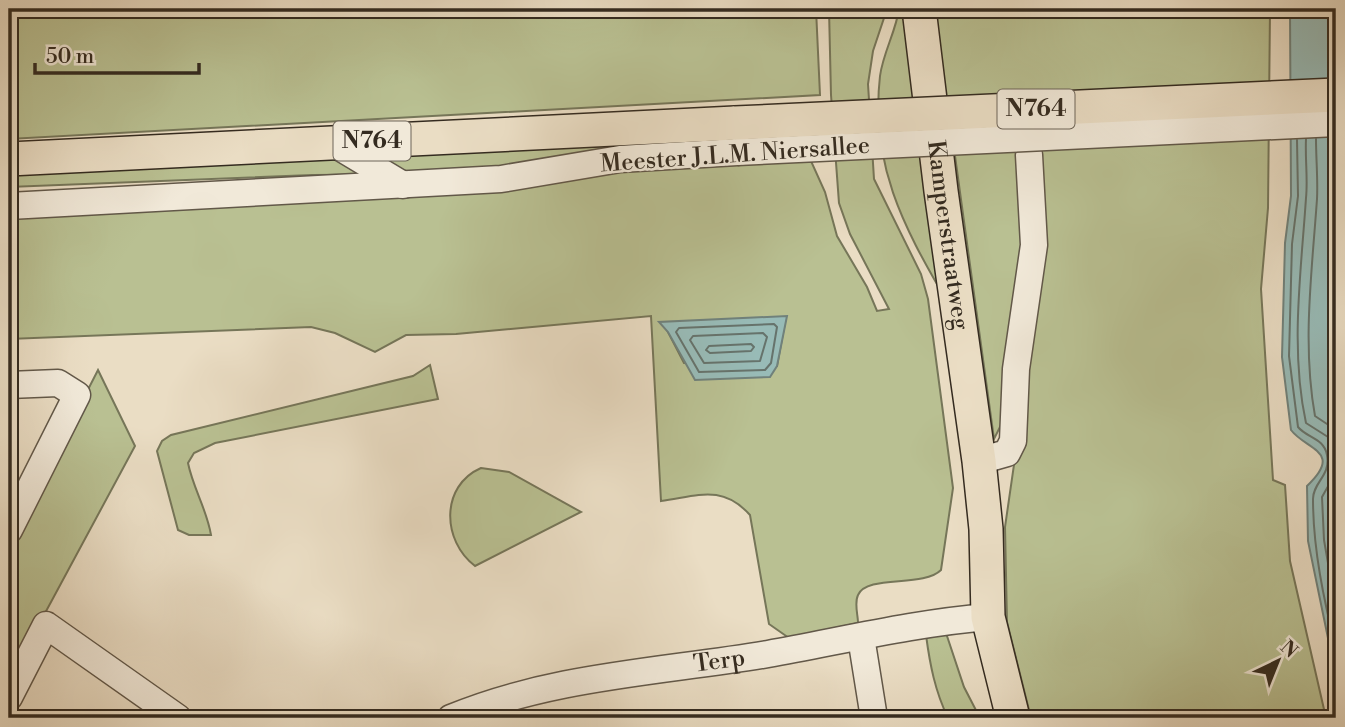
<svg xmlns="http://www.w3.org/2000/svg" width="1345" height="727" font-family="'Libre Bodoni',serif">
	<rect width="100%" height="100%" fill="#eaddc4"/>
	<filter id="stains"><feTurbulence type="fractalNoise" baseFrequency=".00286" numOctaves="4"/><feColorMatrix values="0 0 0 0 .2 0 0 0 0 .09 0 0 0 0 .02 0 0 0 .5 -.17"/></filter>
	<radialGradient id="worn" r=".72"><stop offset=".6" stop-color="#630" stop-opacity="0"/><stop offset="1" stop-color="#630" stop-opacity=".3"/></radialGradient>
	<path fill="#b9c092" stroke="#767659" stroke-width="2" fill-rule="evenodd" d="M9,9H816L820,95L9,139Z
		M829,9H887L873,51L868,84L874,179L921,274L928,299L953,488L941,570C923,588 867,574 858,595C854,603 858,615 858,623L789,638L769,624L750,515C722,484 698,496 661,501L651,316L456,334L406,335L375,352L335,333L311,327L9,339V215L604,172L811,161L825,192L837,236L867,287L877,311L889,309L850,234L839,203L831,95ZM786,317L777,366L684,363L668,332Z
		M899,9H907L945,298C903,226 870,163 880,76C883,53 896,31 899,9Z
		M932,9H1270L1268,208L1261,289L1273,480L1285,485L1290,561L1326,718H1031L1007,622L1005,527L1017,444L1027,235L1007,413L994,439L955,156L940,90Z
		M644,146L444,174L312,175L9,187V169L476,148Z
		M430,365L438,399L215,443L194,453L188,463C193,488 207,510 211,535H189L178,530L157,451L162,441L171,435L413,376Z
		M98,370L135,446L9,680V544Z
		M481,468L509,472L581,512L475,566C442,541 440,486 481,468Z
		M946,633L964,687L980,718H948C935,691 930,665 926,635Z"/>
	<path fill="#98bbb7" stroke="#70817b" stroke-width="2" d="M1290,9H1336V677L1308,541L1307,486C1344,451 1306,450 1291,430L1282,357L1285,243L1291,196Z
		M787,316L777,366L770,377L695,380L668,332L659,322Z"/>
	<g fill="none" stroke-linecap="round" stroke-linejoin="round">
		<path stroke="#66736c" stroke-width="2" d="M1306,139C1305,159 1308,179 1306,198C1301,273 1290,349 1306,423L1328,437L1336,457
			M1316,139C1316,159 1318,179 1317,199C1312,271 1302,344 1315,416L1336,430
			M1297,140L1298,196L1292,244L1289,356L1298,427C1307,438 1324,438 1327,455C1331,476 1313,482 1313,499C1313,549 1324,601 1336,649
			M774,324L777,327L771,363L765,370L699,372L676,332L679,328Z
			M763,333L767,337L760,361L704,363L690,340L693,336Z
			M751,344L754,347L751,351L710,353L706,350L709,346Z
			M1336,472L1322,497L1324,540L1336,609"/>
		<defs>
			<g id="minor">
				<path d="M333,143L403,185"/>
				<path d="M9,206L501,179L620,159L737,152"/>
				<path d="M9,385L58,383L77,395L9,530"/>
				<path d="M979,461L1007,453L1013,441L1016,369L1034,245L1029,155"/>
				<path d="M861,637L874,718"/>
				<path d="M9,697L46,625L178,718"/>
				<path id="s1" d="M451,718C552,676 661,672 768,654C841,641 914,623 988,617"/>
			</g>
			<g id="major">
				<path id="s2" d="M919,9L941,191L979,461L986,529L988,617L1013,718"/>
				<path d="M9,159L735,123"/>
			</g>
		</defs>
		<use href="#minor" stroke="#625849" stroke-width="29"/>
		<use href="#major" stroke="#342b20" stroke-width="36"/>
		<use href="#minor" stroke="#f1e9d9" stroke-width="26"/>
		<use href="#major" stroke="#eaddc4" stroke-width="33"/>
		<defs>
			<path id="minor-bridge" d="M737,152L1336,123"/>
			<path id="major-bridge" d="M735,123L1336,95"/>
		</defs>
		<use href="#minor-bridge" stroke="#625849" stroke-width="29" stroke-linecap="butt"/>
		<use href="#major-bridge" stroke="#342b20" stroke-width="36" stroke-linecap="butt"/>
		<use href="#minor-bridge" stroke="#f1e9d9" stroke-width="26"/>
		<use href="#major-bridge" stroke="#eaddc4" stroke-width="33"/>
	</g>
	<g text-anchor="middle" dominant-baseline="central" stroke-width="5" stroke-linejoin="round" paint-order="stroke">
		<g fill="#f1e9d9" stroke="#6d6458" stroke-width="2">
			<rect x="997.5" y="89.5" width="77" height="39" rx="5"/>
			<rect x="333.5" y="121.5" width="77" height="39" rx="5"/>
		</g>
		<g font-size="23" font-weight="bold" fill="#342b20">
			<text x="1036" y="109">N764</text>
			<text x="372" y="141">N764</text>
		</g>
		<g font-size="24" fill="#342b20" stroke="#f1e9d9">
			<text transform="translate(735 155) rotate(-4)">Meester J.L.M. Niersallee</text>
			<text stroke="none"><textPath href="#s2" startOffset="228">Kamperstraatweg</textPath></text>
			<text stroke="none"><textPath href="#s1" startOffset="275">Terp</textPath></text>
		</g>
	</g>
	<rect width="1345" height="727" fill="none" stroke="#eaddc4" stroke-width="35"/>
	<rect x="10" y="10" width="1324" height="706" fill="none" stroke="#342b20" stroke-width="3.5"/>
	<rect x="18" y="18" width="1310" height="692" fill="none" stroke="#342b20" stroke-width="2"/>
	<g transform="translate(1278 661) rotate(43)" stroke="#f1e9d9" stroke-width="5" paint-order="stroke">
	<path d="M0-5L12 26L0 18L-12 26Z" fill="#342b20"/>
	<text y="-10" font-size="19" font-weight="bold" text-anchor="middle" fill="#342b20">N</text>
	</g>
	<path d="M35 63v10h164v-10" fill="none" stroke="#342b20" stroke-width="3.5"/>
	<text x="46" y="63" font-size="21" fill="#342b20" stroke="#f1e9d9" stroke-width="5" paint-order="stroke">50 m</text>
	<rect width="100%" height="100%" filter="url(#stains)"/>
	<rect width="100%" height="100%" fill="url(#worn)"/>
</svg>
